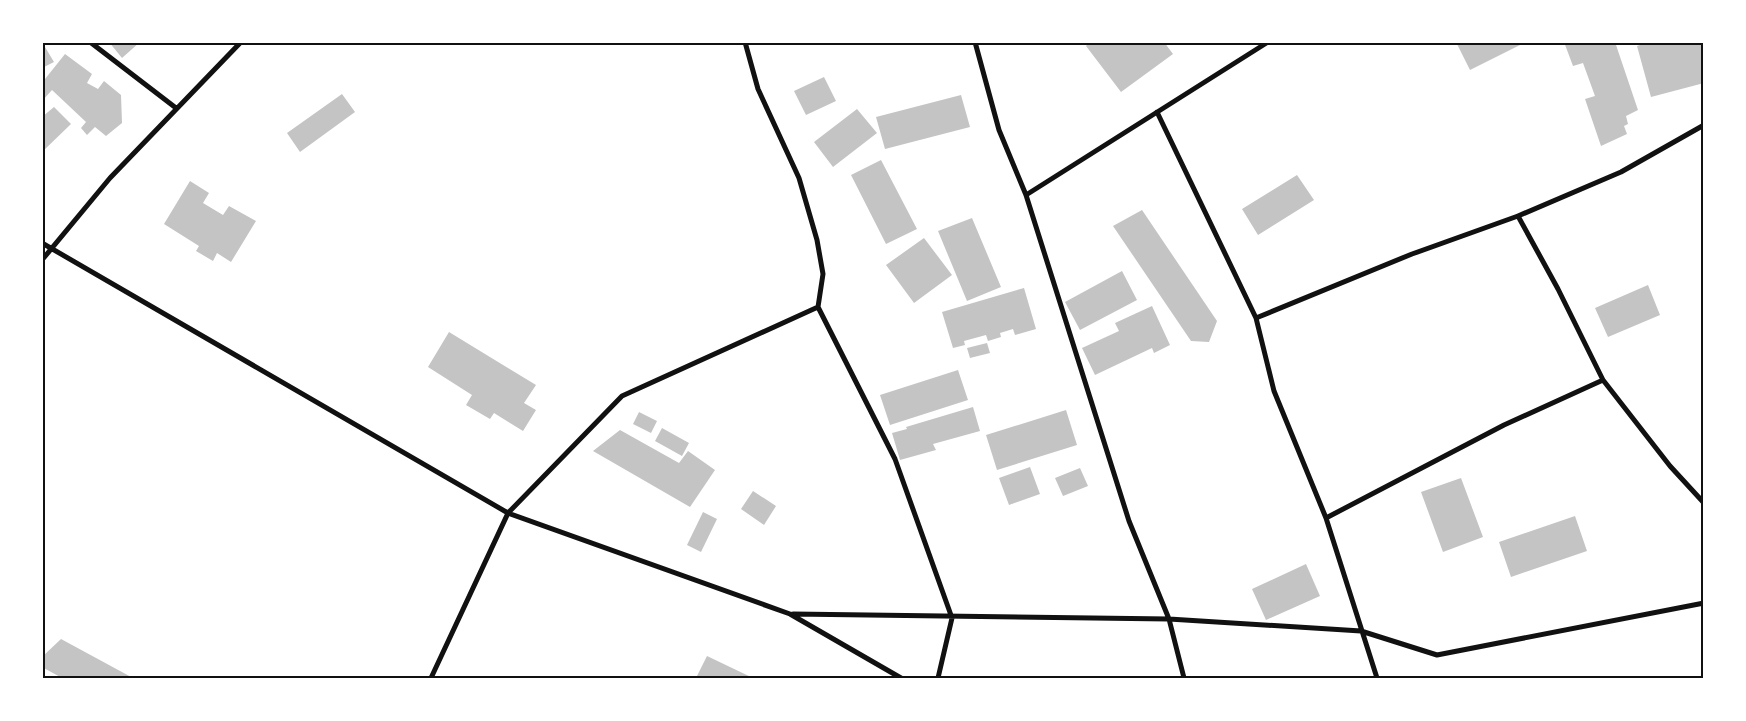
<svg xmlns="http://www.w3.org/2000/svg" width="1746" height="721" font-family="'Alegreya Sans',sans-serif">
	<rect width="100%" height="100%" fill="#fff"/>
	<path fill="#c4c4c4" d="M42,42L54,62L42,68Z
		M109,42H140L122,58Z
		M1090,42H1164L1173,54L1121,92L1086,46Z
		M1456,42H1526L1470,70Z
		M1564,42H1615L1638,110L1626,116L1628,124L1624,126L1627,134L1601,146L1585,99L1595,96L1583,63L1573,66Z
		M1649,42H1704V83L1651,97L1637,46Z
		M65,54L92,74L87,83L98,89L104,81L121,95L122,123L106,136L95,127L87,135L81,128L86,122L52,90L42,101V73L45,79Z
		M824,77L836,101L806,115L794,91Z
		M342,94L355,112L300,152L287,133Z
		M961,95L970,127L885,149L876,117Z
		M54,107L71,124L42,152V117Z
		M857,109L877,133L833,167L814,142Z
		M881,160L917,229L886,244L851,175Z
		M1297,175L1314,200L1258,235L1242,209Z
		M190,181L209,193L203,203L223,215L229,206L256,221L231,262L217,253L213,261L196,251L199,246L164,224Z
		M1142,210L1217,321L1209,342L1191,341L1113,226Z
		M972,218L1001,287L967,301L938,231Z
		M924,238L952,275L914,303L886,265Z
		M1122,271L1137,300L1080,330L1065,302Z
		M1648,285L1660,315L1608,337L1595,308Z
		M1024,288L1036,329L1015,335L1013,329L1000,333L1001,337L988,341L986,335L964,341L965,345L953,348L942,312Z
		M1152,306L1170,345L1154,353L1152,348L1095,375L1082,348L1119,331L1115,323Z
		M449,332L536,385L524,403L536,410L523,431L494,413L490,419L466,405L472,395L428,367Z
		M987,343L990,353L970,358L967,348Z
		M958,370L968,400L890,425L880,395Z
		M973,407L980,431L933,444L936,450L900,460L892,433L907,429L906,427Z
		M1066,410L1077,445L997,470L986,435Z
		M639,412L657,421L651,433L633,424Z
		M662,428L689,443L682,456L655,441Z
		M620,430L679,463L688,451L715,470L690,507L593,451Z
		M1030,467L1040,494L1009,505L999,478Z
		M1080,468L1088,486L1063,496L1055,478Z
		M1461,478L1483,537L1443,552L1421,492Z
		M753,491L776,506L764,525L741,509Z
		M703,512L717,519L701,552L687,545Z
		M1575,516L1587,551L1511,577L1499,542Z
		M1306,564L1320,596L1266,620L1252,589Z
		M61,639L133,678H62L42,667V657Z
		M707,656L753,678H696Z"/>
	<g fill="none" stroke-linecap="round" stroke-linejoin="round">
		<path stroke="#111" stroke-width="5" d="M90,42L176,108
			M745,42L758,89L799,178L817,240L823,274L818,307L895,459L952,618L938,678
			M975,42L999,130L1026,195L1129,521L1169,619L1184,678
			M1157,112L1256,318L1274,391L1326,518L1377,678
			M1026,195L1268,42
			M1518,216L1558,289L1603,380L1670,466L1704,503
			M42,243L508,513L790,614L901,678
			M42,260L110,178L241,42
			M1256,318L1412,254L1518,216L1621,172L1704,125
			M1326,518L1504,425L1603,380
			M793,614L1169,619L1361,631L1437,655L1704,603
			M431,678L508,513L622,396L818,307"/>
	</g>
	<rect width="1746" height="721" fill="none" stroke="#ffffff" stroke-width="88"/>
	<rect x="44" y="44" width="1658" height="633" fill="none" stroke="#111" stroke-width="2"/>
</svg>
